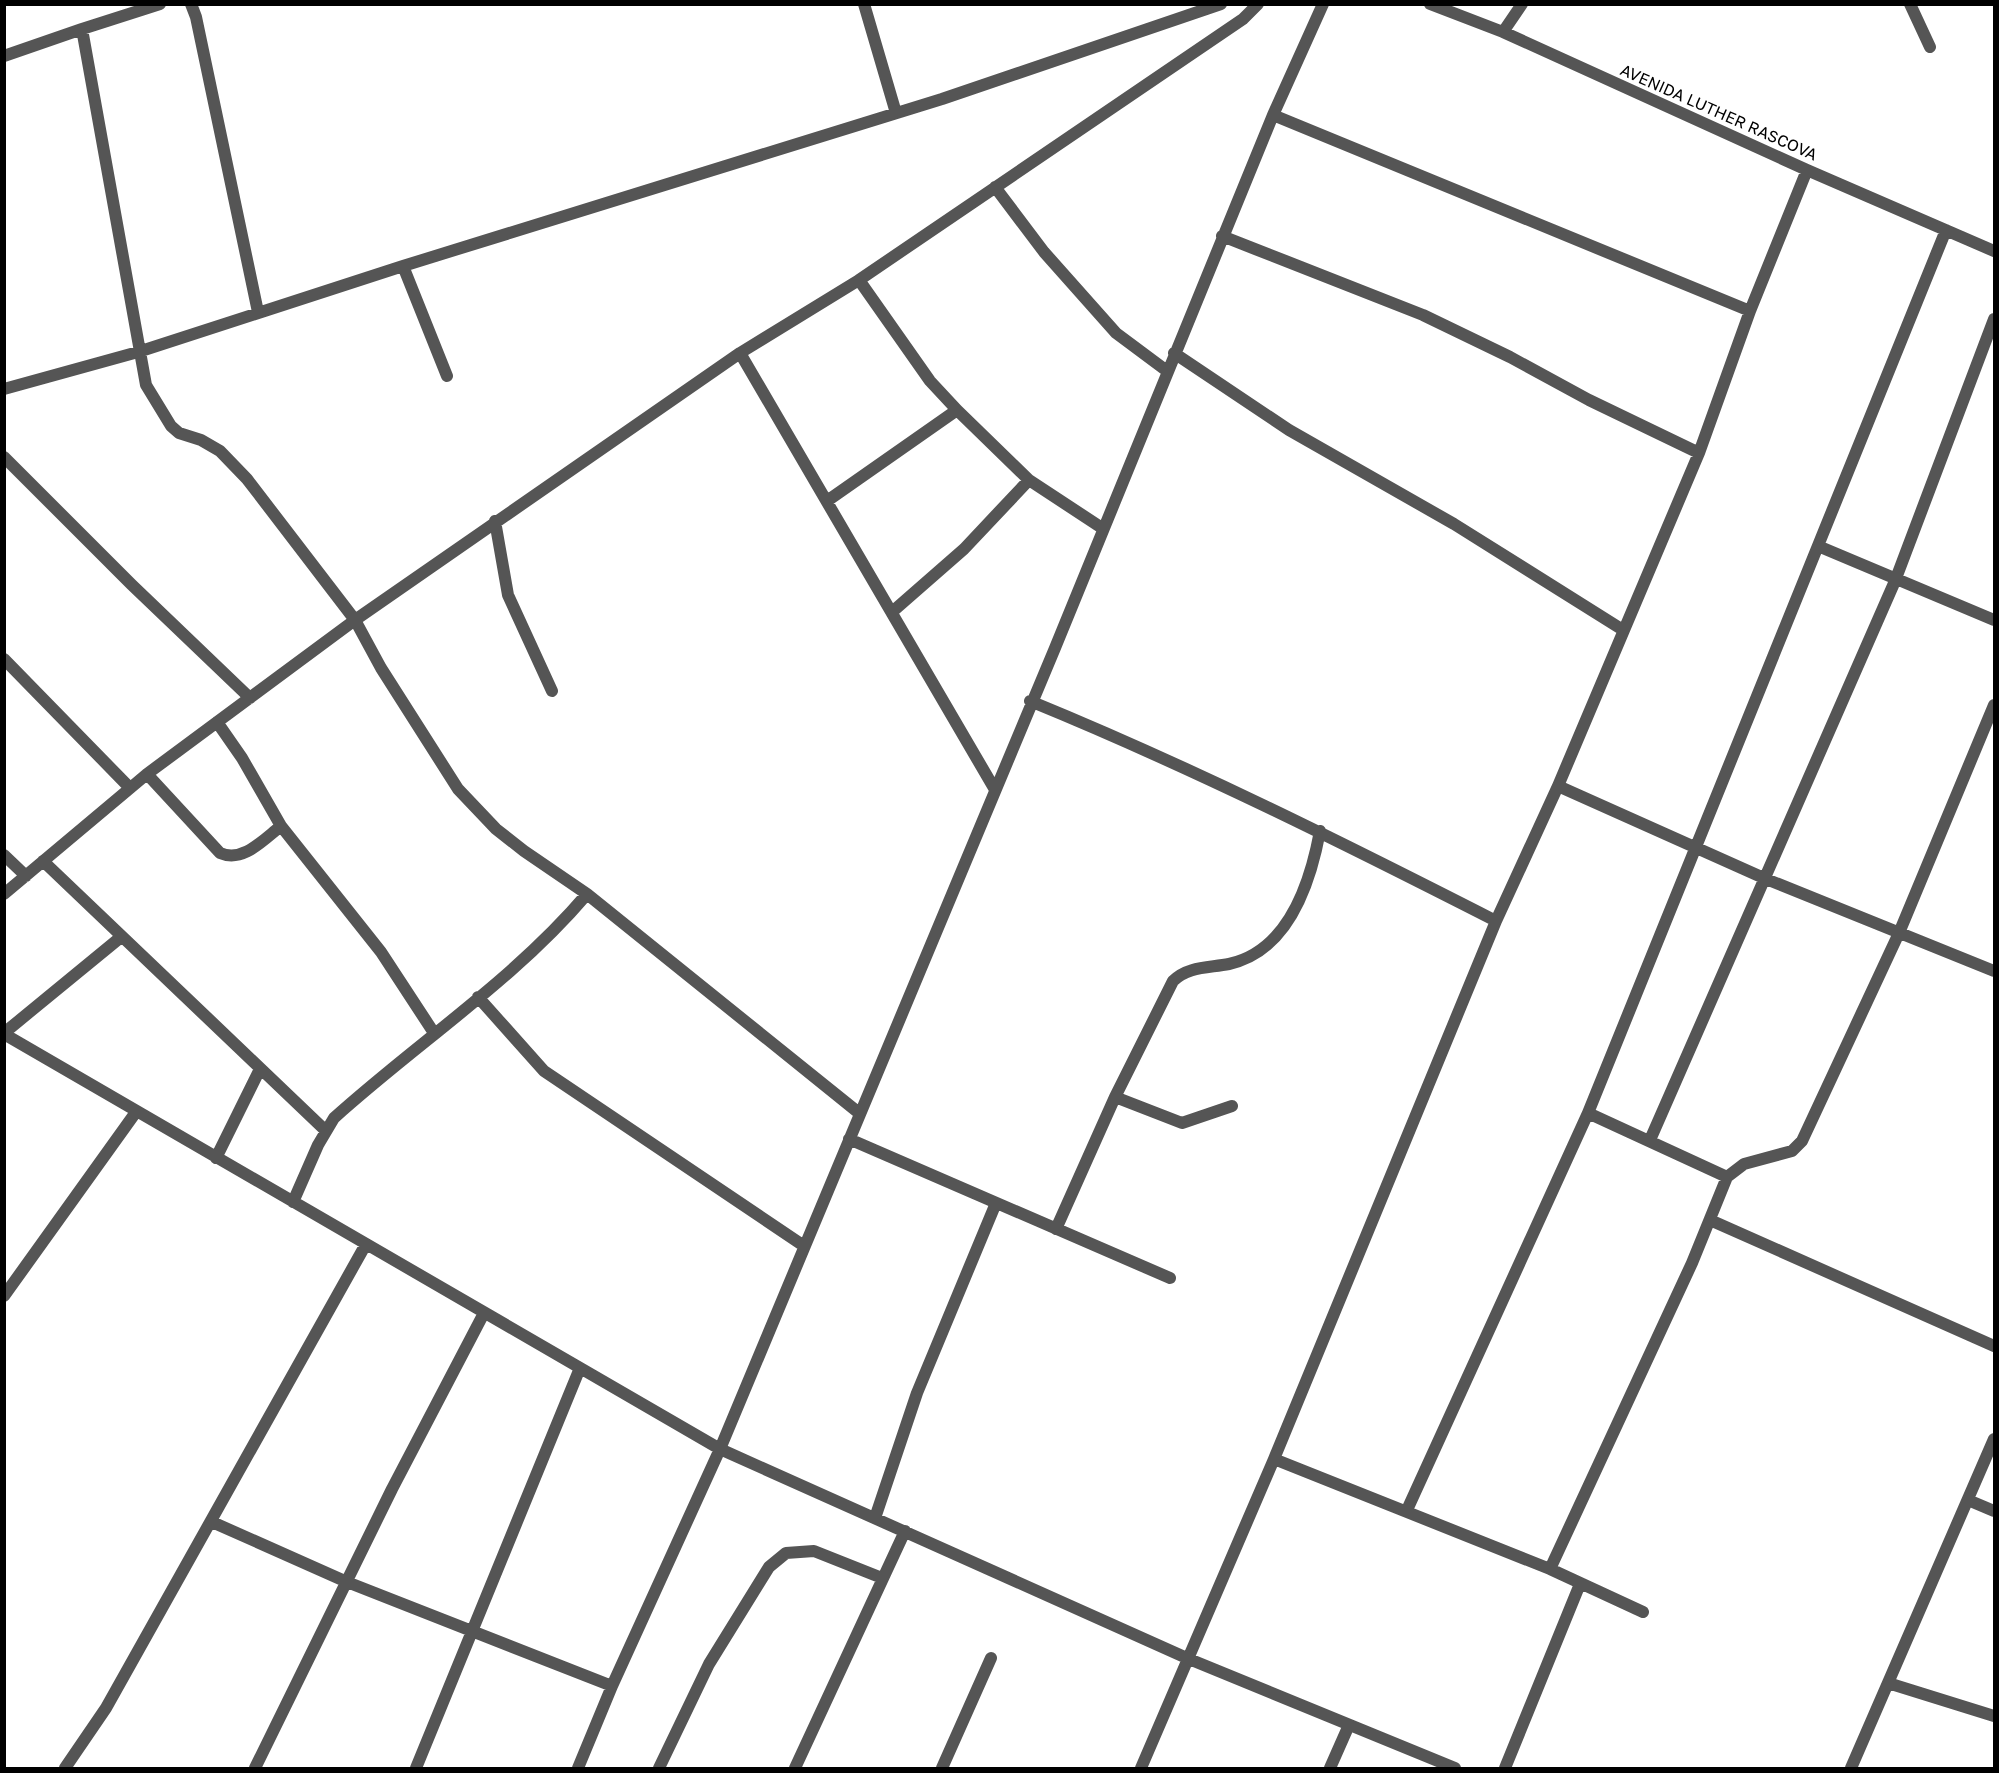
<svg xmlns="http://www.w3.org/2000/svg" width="1999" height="1773" font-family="'Golos Text',sans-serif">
	<rect width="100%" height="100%" fill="#fff"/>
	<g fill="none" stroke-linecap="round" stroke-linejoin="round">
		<path stroke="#555" stroke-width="12" d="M191,4L196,17L258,312
			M864,4L896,113
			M1430,4L1503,32L1807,170L1994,251
			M1910,4L1930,47
			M82,29L160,4
			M1503,32L1522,4
			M4,56L82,29L146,385L171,426L179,433L201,440L220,451L247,479L355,620L381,668L458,789L496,829L524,851L587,894L859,1113
			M1273,115L1750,311
			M995,187L1044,252L1116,333L1167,371
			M1222,236L1423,315L1510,357L1589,400L1699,453
			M403,266L447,376
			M859,280L930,381L957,410L1029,480L1102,528
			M740,353L994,788
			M1174,353L1289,430L1454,524L1623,630
			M4,389L138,352L403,266L942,99L1221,4
			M4,457L132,585L250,698
			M827,501L957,410
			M495,521L508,595L552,691
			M1818,546L1994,620
			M892,612L964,549L1029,480
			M4,659L130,788
			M1030,701C1189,766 1343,843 1496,921
			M217,722L242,758L281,826
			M147,774L220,853C243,863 263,840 281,826L381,952L434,1033
			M1558,786L1766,879L1994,971
			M4,855L26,876
			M43,861L326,1131
			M4,894L147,774L355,620L740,353L859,280L1243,19L1258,4
			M478,997L544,1071L804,1246
			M4,1033L121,937
			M4,1034L720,1449L1189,1659L1455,1768
			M1115,1097L1182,1123L1232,1106
			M1588,1113L1727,1177
			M849,1139L1170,1278
			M1650,1140L1895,581L1994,319
			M216,1158L260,1069
			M293,1202L318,1145L334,1118C417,1043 514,980 587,894
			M1710,1220L1994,1346
			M1056,1229L1115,1097L1173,981C1188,966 1209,968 1229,964C1288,951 1310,885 1320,831
			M4,1296L136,1112
			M1274,1459L1550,1569L1643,1612
			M1968,1500L1994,1511
			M1407,1510L1588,1113L1946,230
			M875,1518L917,1393L996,1203
			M212,1522L347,1582L612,1686
			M1550,1569L1692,1263L1727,1177L1744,1164L1792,1151L1802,1141L1899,933L1994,705
			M1888,1683L1994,1716
			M65,1768L106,1708L366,1244
			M255,1768L392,1489L484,1313
			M416,1768L580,1368
			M578,1768L612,1686L720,1449L1055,648L1273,115L1323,4
			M659,1768L709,1664L769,1567L786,1553L814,1551L882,1578
			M795,1768L905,1531
			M942,1768L991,1658
			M1141,1768L1274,1459L1496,921L1558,786L1699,453L1750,311L1807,170
			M1330,1768L1349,1725
			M1505,1768L1580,1584
			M1851,1768L1994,1439"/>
	</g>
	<g text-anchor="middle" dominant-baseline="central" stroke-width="6" stroke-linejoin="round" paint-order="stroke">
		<g font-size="16" fill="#000" stroke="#fff">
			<text transform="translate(1719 112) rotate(24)">AVENIDA LUTHER RASCOVA</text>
		</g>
	</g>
	<rect width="1999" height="1773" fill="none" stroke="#000000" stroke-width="12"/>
</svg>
